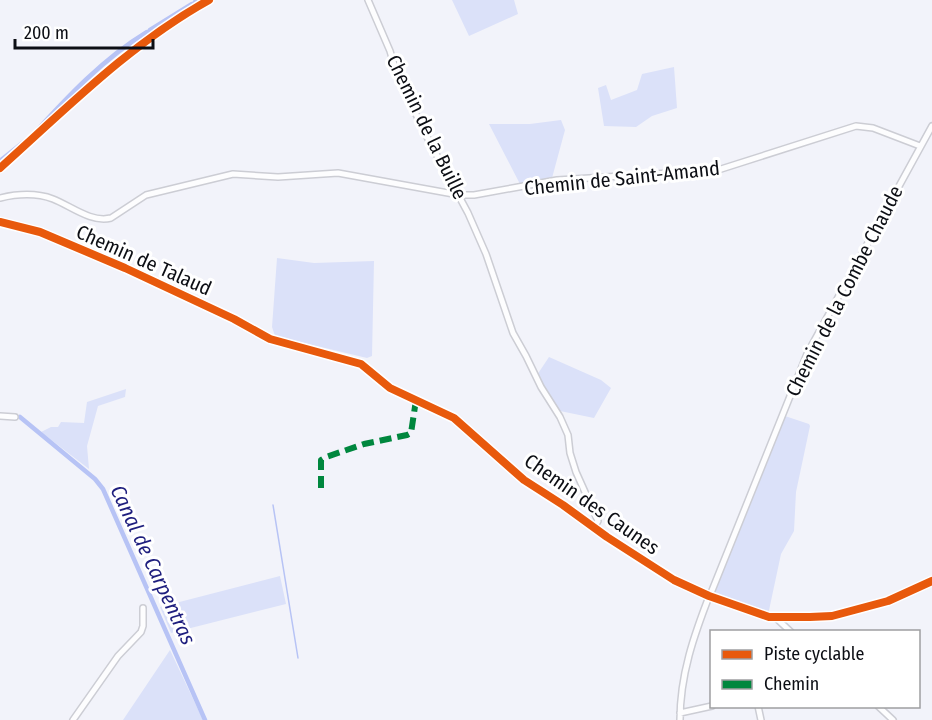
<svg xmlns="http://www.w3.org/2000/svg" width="932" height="720" font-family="'Fira Sans Condensed',sans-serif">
	<rect width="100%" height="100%" fill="#f2f3fa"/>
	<path fill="#dbe1f9" d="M452,0H514L518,14L469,36Z
		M674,67L677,108L652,116L636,127L604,126L598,88L606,85L611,100L637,90L642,74Z
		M561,120L565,130L552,178L521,186L489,124H530Z
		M277,258L314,263L374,261L372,356L367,358L275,336L272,327Z
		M549,357L601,380L611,388L594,418L560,411L543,387L537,375Z
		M126,389L125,397L98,406L87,446L89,469L41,432L51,427H58L61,422L84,423L87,402Z
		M785,416L809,424L810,426L796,492L794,531L781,554L768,615L714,592L782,419Z
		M280,576L286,604L171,633L160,607Z
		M170,650L203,720H123Z"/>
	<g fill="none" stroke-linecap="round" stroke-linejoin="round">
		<path stroke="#b7c3f5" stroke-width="1.5" d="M273,505L298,658
			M667,572L708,592
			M713,594L742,603"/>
		<path stroke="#b7c3f5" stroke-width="4.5" d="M195,2L199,0
			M150,30L192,4
			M33,135C67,97 104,58 147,32
			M0,161L30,137
			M20,417L95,479L103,489L205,720"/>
		<defs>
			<path id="minor" d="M368,0L390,51L397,75L427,137L468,213L486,254L513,333L526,356L541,387L560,417L568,435L570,453L576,472L598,521L594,527
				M0,168C67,108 130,44 209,0
				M0,198C17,194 37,193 53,199C71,206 91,223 111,218L146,195L233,174L278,177L338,173L459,195H474L557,180L718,170L856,126L873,128L920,146
				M0,222L40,232L125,268L234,319L270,339L361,364L390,388L454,418L524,480L563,505L607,537L674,580L709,596L769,617H810L832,616L888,601L932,581
				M0,416L15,417
				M711,593L807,354L932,126
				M776,618L791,632
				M758,706L761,720
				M878,706L893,720
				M680,713L712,706
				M73,720L118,656L141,632L143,626V608
				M680,720C680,675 694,635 710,594"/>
		</defs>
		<use href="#minor" stroke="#cccdd4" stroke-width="8"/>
		<use href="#minor" stroke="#fdfdfe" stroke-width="5"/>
		<path stroke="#00873e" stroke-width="6" stroke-dasharray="12 6" stroke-linecap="butt" d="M321,488V460L326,457L364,444L407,435L411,433L416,400"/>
		<defs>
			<path id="cycleway" d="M0,168C67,108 130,44 209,0
				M0,222L40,232L125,268L234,319L270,339L361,364L390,388L454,418L524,480L563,505L607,537L674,580L709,596L769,617H810L832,616L888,601L932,581"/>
		</defs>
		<use href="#cycleway" stroke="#fff" stroke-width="11"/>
		<use href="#cycleway" stroke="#e8590c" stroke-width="8"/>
	</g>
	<g text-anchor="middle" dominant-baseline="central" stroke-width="6" stroke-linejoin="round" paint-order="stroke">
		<g font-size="20" fill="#0c0e14" stroke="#fff">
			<text transform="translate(427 127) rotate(64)">Chemin de la Buille</text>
			<text transform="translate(622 178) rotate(-6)">Chemin de Saint-Amand</text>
			<text transform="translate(144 260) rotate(24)">Chemin de Talaud</text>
			<text transform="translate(844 291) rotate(-63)">Chemin de la Combe Chaude</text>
			<text transform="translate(592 504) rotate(35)">Chemin des Caunes</text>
		</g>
		<g font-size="21" font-style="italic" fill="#1e1e7e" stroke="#fff">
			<text transform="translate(153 565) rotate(65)">Canal de Carpentras</text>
		</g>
	</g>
	<rect x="710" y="630" width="210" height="78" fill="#ffffff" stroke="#9e9fa1" stroke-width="1.5"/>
	<rect x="722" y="650" width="30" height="9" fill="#e8590c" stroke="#9e9fa1" stroke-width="1.5"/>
	<text x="764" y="660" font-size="18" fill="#0c0e14">Piste cyclable</text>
	<rect x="722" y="680" width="30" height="9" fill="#00873e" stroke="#9e9fa1" stroke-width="1.5"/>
	<text x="764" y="690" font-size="18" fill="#0c0e14">Chemin</text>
	<path d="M15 39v9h138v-9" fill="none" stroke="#0c0e14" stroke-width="3"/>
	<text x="24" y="39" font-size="18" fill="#0c0e14" stroke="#ffffff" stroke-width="4.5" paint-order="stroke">200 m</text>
</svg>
